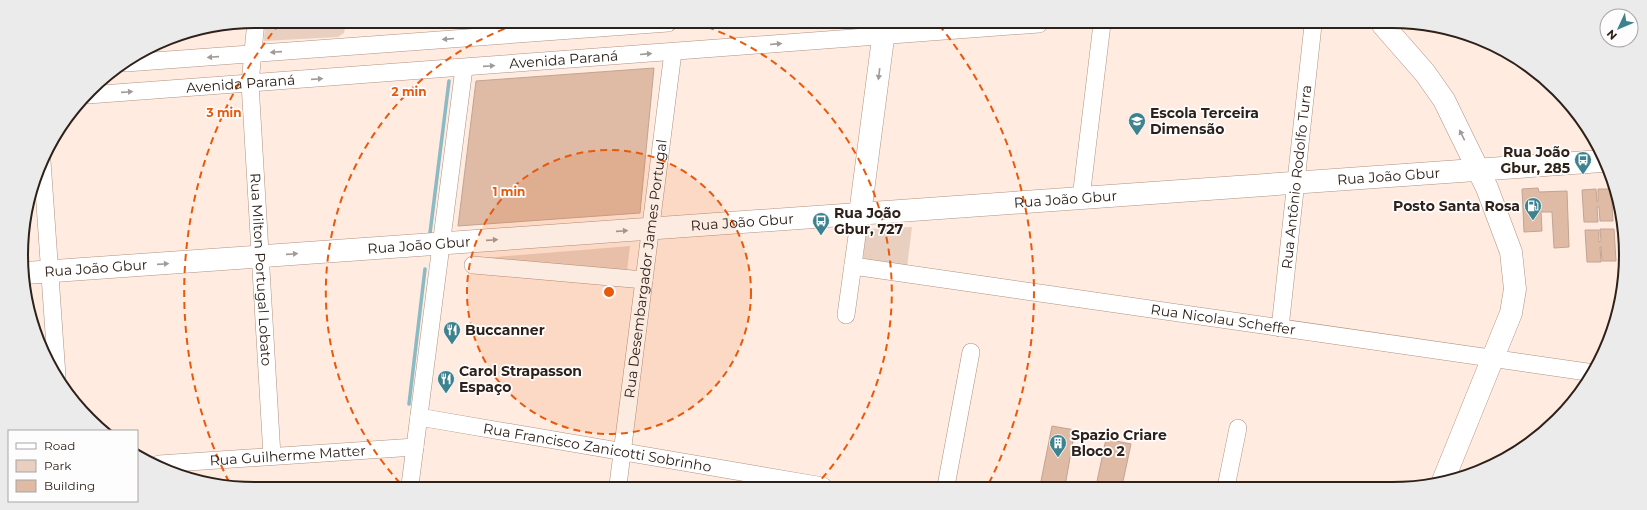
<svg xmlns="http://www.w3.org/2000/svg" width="1647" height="510" font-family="Montserrat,sans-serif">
	<rect width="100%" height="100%" fill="#ffebe0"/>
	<path fill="#e9cfc0" d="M265,21H339L343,22L345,28L344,33L338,37L264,41Z
		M912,227L907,267L863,260L866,229Z
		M630,246L627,271L484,258Z"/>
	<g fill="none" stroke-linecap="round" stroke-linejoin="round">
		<path stroke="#8abac4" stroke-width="3.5" d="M455,26L456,22
			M430,233L449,81
			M409,404L425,269"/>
	</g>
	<path fill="#dfbaa4" stroke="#c2a493" d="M654,68L640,213L458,226L476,81Z
		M1538,188L1539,192L1567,191L1569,247L1554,248L1552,212H1541L1542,231L1524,232L1522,189Z
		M1596,189L1597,202L1598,201V189H1611L1613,221H1600L1599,207H1597L1598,222H1584L1582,190Z
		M1616,196L1622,210V220H1618Z
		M1618,228H1622L1621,260H1620Z
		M1600,229H1614L1616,261H1602L1601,247H1600L1601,262H1587L1585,230H1599V242L1601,241Z
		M1052,426L1075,430L1065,486H1040Z
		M1106,439L1131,444L1122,486H1096Z"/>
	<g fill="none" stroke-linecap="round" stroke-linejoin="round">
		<defs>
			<g id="minor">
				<path id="s1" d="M256,21L250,83L272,456"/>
				<path d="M126,63L668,23"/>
				<path id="s2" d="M88,95L1039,24"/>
				<path d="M42,161L57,376"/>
				<path d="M1081,198L1102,24"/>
				<path d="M473,265L644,280"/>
				<path id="s3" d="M853,266L1594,373"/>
				<path d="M846,315L860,214"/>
				<path id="s4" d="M1280,328L1313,25"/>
				<path id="s5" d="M419,417L823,486"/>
				<path id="s6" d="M159,464L415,447"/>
				<path d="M410,485L464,68"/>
				<path id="s7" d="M618,485L673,52"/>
				<path d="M946,486L971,352"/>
				<path d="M1226,487L1238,428"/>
			</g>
			<g id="major">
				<path d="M1383,25L1425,73L1444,100L1487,188L1511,252L1515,289L1511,313L1443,481"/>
				<path d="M860,214L885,23"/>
				<path id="s8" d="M26,273L1602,161"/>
			</g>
		</defs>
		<use href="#minor" stroke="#b09281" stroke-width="18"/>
		<use href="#major" stroke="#b09281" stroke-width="23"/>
		<use href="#minor" stroke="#fff" stroke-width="17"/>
		<use href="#major" stroke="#fff" stroke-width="22"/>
	</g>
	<defs><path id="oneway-solid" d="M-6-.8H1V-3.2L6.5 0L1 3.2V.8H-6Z"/></defs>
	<g fill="#a09b98">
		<use href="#oneway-solid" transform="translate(448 39) rotate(175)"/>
		<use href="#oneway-solid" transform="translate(776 44) rotate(-5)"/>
		<use href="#oneway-solid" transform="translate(276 52) rotate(176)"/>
		<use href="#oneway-solid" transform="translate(646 54) rotate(-5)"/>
		<use href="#oneway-solid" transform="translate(213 57) rotate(176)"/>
		<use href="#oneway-solid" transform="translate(489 66) rotate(-4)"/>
		<use href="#oneway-solid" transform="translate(879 74) rotate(97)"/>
		<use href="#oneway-solid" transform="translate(317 79) rotate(-4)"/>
		<use href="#oneway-solid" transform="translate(127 92) rotate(-4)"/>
		<use href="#oneway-solid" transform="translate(1462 135) rotate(-116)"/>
		<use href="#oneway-solid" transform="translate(622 231) rotate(-4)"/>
		<use href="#oneway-solid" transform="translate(492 240) rotate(-4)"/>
		<use href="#oneway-solid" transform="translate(292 254) rotate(-4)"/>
		<use href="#oneway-solid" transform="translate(163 264) rotate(-4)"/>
	</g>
	<circle cx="609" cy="292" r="142" fill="#e8590c" fill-opacity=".12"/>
	<g fill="none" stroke="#e8590c" stroke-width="2" stroke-dasharray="7 5">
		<circle cx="609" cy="292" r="142"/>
		<path d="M400 483A283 283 0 0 1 524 22M696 23A283 283 0 0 1 816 485"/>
		<path d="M229 482A425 425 0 0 1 281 22M939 25A425 425 0 0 1 988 485"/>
	</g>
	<defs>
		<symbol id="school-pin" viewBox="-11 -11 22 30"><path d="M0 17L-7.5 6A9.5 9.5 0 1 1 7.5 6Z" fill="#3d828f" stroke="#fdfdfd"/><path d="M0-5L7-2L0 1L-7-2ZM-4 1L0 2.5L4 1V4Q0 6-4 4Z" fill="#fff"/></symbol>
		<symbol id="bus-pin" viewBox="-11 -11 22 30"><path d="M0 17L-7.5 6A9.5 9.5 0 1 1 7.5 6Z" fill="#3d828f" stroke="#fdfdfd"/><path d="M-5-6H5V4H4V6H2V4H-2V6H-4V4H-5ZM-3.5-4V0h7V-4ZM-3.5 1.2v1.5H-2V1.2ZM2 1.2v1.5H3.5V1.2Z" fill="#fff"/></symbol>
		<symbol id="fuel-pin" viewBox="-11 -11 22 30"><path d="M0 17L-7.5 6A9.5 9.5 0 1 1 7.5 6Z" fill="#3d828f" stroke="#fdfdfd"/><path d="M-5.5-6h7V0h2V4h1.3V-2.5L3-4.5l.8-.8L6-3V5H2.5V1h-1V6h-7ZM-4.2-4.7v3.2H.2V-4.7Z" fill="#fff"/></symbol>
		<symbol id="restaurant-pin" viewBox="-11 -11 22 30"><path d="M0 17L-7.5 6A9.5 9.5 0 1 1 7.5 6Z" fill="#3d828f" stroke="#fdfdfd"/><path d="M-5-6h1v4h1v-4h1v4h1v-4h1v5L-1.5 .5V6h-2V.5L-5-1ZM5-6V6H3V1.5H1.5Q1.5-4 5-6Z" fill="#fff"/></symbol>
		<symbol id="building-pin" viewBox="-11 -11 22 30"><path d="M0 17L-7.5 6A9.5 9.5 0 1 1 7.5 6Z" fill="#3d828f" stroke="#fdfdfd"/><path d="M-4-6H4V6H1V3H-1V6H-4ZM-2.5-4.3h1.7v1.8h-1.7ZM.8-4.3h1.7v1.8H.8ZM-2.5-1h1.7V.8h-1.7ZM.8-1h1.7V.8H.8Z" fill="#fff"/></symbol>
	</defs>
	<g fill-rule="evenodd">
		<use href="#school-pin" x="1127" y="111" width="20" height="27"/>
		<use href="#bus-pin" x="1573" y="150" width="20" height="27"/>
		<use href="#fuel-pin" x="1523" y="196" width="20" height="27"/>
		<use href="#bus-pin" x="811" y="211" width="20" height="27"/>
		<use href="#restaurant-pin" x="442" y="320" width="20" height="27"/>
		<use href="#restaurant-pin" x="436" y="369" width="20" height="27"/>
		<use href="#building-pin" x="1048" y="433" width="20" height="27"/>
	</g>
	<g text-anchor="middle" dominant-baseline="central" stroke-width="3.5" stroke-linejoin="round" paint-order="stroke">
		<g font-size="14" fill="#2d211a" stroke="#fdfdfd">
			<text stroke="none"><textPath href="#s2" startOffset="477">Avenida Paraná</textPath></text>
			<text stroke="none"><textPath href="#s2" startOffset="153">Avenida Paraná</textPath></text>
			<text stroke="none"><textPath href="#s8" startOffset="1366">Rua João Gbur</textPath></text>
			<text stroke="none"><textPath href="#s4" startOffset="152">Rua Antônio Rodolfo Turra</textPath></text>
			<text stroke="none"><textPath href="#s8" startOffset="1042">Rua João Gbur</textPath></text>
			<text stroke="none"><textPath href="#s8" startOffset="718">Rua João Gbur</textPath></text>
			<text stroke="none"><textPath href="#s8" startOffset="394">Rua João Gbur</textPath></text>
			<text stroke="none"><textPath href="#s8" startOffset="70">Rua João Gbur</textPath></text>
			<text stroke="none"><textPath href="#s7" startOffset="218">Rua Desembargador James Portugal</textPath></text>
			<text stroke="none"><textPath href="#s1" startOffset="249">Rua Milton Portugal Lobato</textPath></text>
			<text stroke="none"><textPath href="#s3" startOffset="374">Rua Nicolau Scheffer</textPath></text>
			<text stroke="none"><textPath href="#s5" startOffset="181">Rua Francisco Zanicotti Sobrinho</textPath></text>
			<text stroke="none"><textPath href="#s6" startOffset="129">Rua Guilherme Matter</textPath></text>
		</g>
		<g font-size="14" font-weight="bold" fill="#2d211a" stroke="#fdfdfd" text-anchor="start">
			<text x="1150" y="113">Escola Terceira<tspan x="1150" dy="16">Dimensão</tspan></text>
			<text x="1570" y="152" text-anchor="end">Rua João<tspan x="1570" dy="16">Gbur, 285</tspan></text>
			<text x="1520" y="206" text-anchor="end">Posto Santa Rosa</text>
			<text x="834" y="213">Rua João<tspan x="834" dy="16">Gbur, 727</tspan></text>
			<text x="465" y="330">Buccanner</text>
			<text x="459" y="371">Carol Strapasson<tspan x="459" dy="16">Espaço</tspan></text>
			<text x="1071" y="435">Spazio Criare<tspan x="1071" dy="16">Bloco 2</tspan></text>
		</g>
	</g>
	<path d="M0 0H1647V510H0ZM255 28H1392A227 227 0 0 1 1619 255V255A227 227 0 0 1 1392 482H255A227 227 0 0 1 28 255V255A227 227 0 0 1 255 28Z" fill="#ecebeb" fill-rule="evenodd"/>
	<path fill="none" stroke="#2d211a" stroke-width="2" d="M255 28H1392A227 227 0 0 1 1619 255V255A227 227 0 0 1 1392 482H255A227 227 0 0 1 28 255V255A227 227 0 0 1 255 28Z"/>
	<circle cx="609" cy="292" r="6" fill="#e8590c" stroke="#fdfdfd" stroke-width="2"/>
	<g font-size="12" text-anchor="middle" font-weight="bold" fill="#e8590c" stroke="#fdfdfd" stroke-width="3.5" stroke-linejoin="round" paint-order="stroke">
		<text x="409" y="96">2 min</text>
		<text x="224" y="117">3 min</text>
		<text x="509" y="196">1 min</text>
	</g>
	<rect x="8" y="430" width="130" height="72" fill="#fdfdfd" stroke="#aaa5a2"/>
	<rect x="16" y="443" width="20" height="6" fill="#ffffff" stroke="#aaa5a2"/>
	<text x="44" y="450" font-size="12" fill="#2d211a">Road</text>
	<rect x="16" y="460" width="20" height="12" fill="#e9cfc0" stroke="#aaa5a2"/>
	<text x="44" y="470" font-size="12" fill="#2d211a">Park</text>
	<rect x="16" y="480" width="20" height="12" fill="#dfbaa4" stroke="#aaa5a2"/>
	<text x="44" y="490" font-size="12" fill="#2d211a">Building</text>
	<g transform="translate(1619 28) rotate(226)"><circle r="19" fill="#fdfdfd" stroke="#aaa5a2"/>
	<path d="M0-3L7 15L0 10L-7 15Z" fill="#3d828f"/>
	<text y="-6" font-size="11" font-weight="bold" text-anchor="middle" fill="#2d211a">N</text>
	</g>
</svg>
